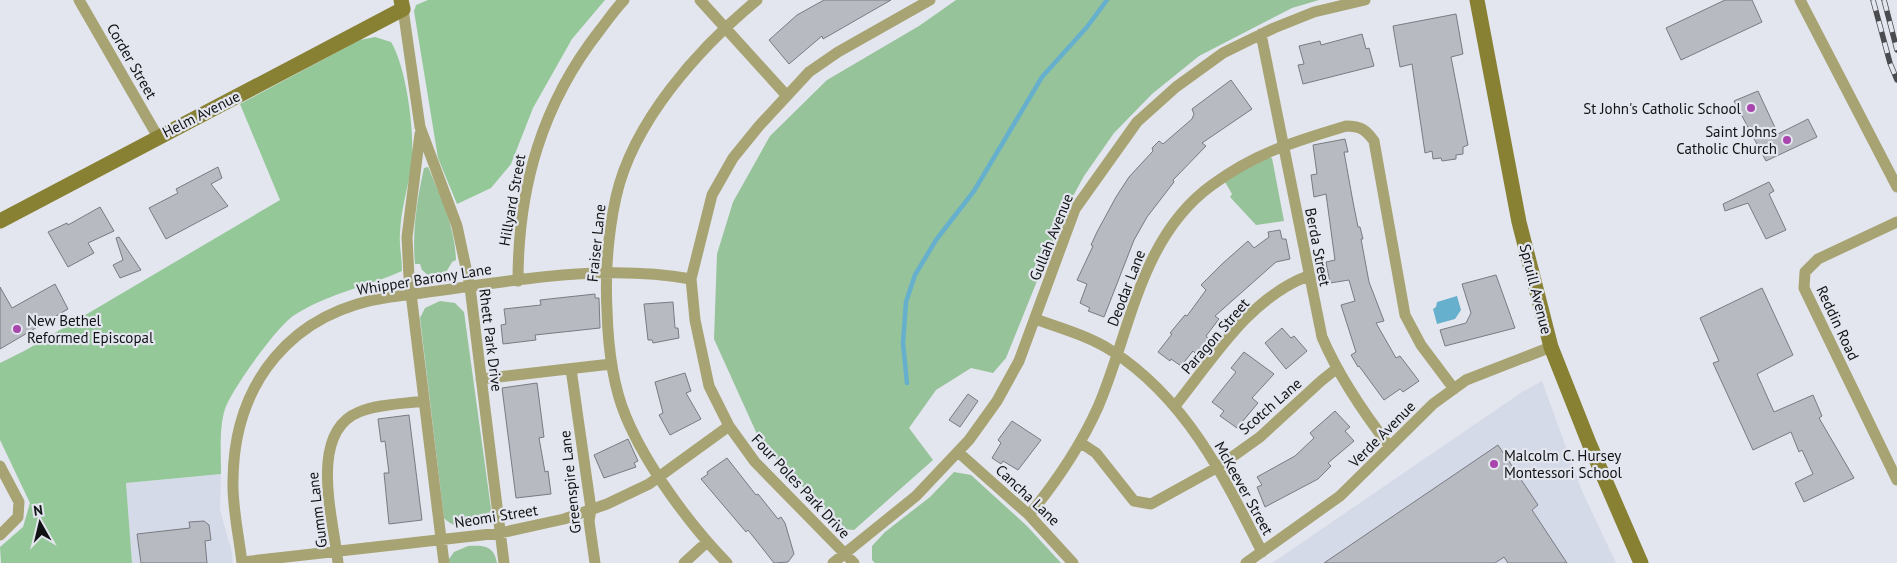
<svg xmlns="http://www.w3.org/2000/svg" width="1897" height="563" font-family="'PT Sans',sans-serif">
	<rect width="100%" height="100%" fill="#e3e6ee"/>
	<path fill="#d5dae9" d="M1542,381L1582,491L1616,563H1272L1522,392Z
		M221,474L220,510L231,549L233,563H132L126,483Z"/>
	<path fill="#96c399" d="M956,0H1319L1292,8L1199,56L1152,94L1114,133L1084,176L1066,209L1006,358L993,373L971,368L936,390L909,428L933,460L854,530L843,529L761,443L714,339L717,254L733,202L770,136L827,80L919,26Z
		M1268,158H1272L1284,221L1256,225L1230,197L1232,194L1225,182L1227,179Z
		M428,167C441,197 455,227 456,260L452,262L445,274L430,277L422,270L420,264H415C412,231 417,200 424,168Z
		M440,301L455,303L464,312L491,509C486,530 458,533 444,518L420,318L425,308Z
		M954,472L971,475L1027,526L1061,563H875L872,560V546L885,532L930,497Z
		M468,546C483,545 494,545 497,563H449V559L454,552Z"/>
	<path fill="#95c898" d="M428,0H605L572,39L533,108L511,164L491,188L457,204L438,158L414,11L416,5Z
		M375,37L391,42C407,68 416,139 411,169C407,190 401,211 400,233C399,245 402,258 402,271C368,286 324,295 293,316C276,328 232,389 225,409C219,428 221,453 221,474L126,483L132,563H1L0,547L23,527L30,503L0,440V363L26,350L280,200L240,104L360,40Z"/>
	<path fill="#66b0cd" d="M1457,296L1461,310L1455,319L1437,324L1433,309L1436,307L1437,302Z"/>
	<g fill="none" stroke-linecap="round" stroke-linejoin="round">
		<path stroke="#66b0cd" stroke-width="4.5" d="M907,383L903,343L906,302L915,275L936,240L974,191L1042,77L1087,27L1107,0"/>
	</g>
	<path fill="#b7bac1" stroke="#797b82" d="M824,0H891L823,39L822,36L789,64L769,40L797,15Z
		M1725,0H1752L1762,22L1681,60L1666,28Z
		M1456,14L1463,54L1451,57L1468,145L1463,147V154L1456,155V159L1442,161L1441,158L1433,159L1432,151L1425,153L1412,64L1400,67L1393,26Z
		M1362,34L1366,49L1369,48L1374,66L1303,84L1298,65L1304,64L1299,46L1320,41L1321,45Z
		M1231,80L1252,109L1202,143L1206,146L1173,180L1174,182L1147,217L1134,240L1104,317L1088,311L1090,308L1080,303L1087,284L1077,280L1093,246L1091,245L1097,232L1116,197L1129,177L1153,151L1152,148L1159,141L1163,144L1192,119L1194,114L1192,109Z
		M1758,91L1778,134L1808,119L1817,137L1766,161L1734,101Z
		M1345,139L1348,152H1344L1353,202L1358,227H1360L1363,239H1361L1369,282L1384,321L1376,323L1396,358L1400,356L1419,381L1403,392L1400,389L1384,400L1359,366L1358,367L1351,355L1356,352L1341,305L1355,301L1349,280L1330,283L1326,262L1335,260L1326,194L1314,197L1311,175L1317,174L1313,145Z
		M218,167L222,178L211,184L228,206L166,239L149,208L178,193L176,189Z
		M1769,182L1774,191L1769,194L1786,230L1766,239L1748,203L1725,211L1723,204Z
		M100,207L114,231L88,243L94,253L68,267L48,232L67,223L68,225Z
		M1280,230L1282,239H1286L1290,259L1276,262L1215,316L1219,319L1206,336L1209,339L1196,354L1193,351L1181,366L1171,359L1170,361L1158,352L1172,334L1170,333L1185,315L1187,316L1206,290L1201,285L1222,264L1248,241L1254,248L1269,237L1268,232Z
		M119,237L141,270L120,278L113,265L123,260L116,238Z
		M1496,275L1515,328L1445,346L1440,330L1466,323L1471,313L1462,284Z
		M55,284L68,309L0,349V287L12,308Z
		M1762,288L1793,355L1757,374L1774,412L1813,395L1822,416L1819,418L1854,478L1804,502L1795,483L1813,474L1802,450L1799,452L1791,432L1753,450L1713,363L1719,361L1700,318Z
		M595,294V298H599L600,328L535,335L536,340L503,344L501,325L506,324L504,309L541,305L540,300Z
		M673,302L675,328H678L679,338L653,343L652,340H648L644,304Z
		M1282,328L1291,338L1294,336L1307,351L1286,369L1265,343Z
		M1244,352L1274,374L1252,398L1258,403L1237,428L1220,416L1224,411L1212,402L1236,372L1231,368Z
		M685,373L691,391L686,393L701,419L670,435L659,415L663,413L655,382Z
		M537,383L544,437L539,438L545,472L548,471L551,494L516,498L502,388Z
		M968,394L978,401L960,427L949,420Z
		M1335,411L1350,427L1345,431L1354,441L1328,463L1331,466L1318,479L1265,507L1257,487L1262,485L1257,477L1295,456L1314,438L1310,433Z
		M409,415L422,520L389,524L384,473H389L385,441L381,442L378,419Z
		M1012,421L1041,440L1018,470L1003,461L1001,464L992,458L1001,443L998,440Z
		M628,439L638,461L634,463L636,467L604,478L594,455Z
		M1498,445L1538,505L1532,510L1567,563H1508L1504,557L1495,563H1324Z
		M727,458L756,495L758,494L778,519L781,517L785,523L794,554L788,562L774,563L748,530L746,532L701,479L708,474L707,472Z
		M204,521L209,525L211,540L205,541L207,563H141L137,534L190,528L189,522Z"/>
	<g fill="none" stroke-linecap="round" stroke-linejoin="round">
		<path stroke="#a7a373" stroke-width="11" d="M79,0L158,137
			M700,0L787,96
			M1800,0L1897,187
			M403,9L420,127L457,226L470,287L504,563
			M1261,34L1322,337C1339,377 1363,412 1390,447
			M420,134L407,237L409,277L444,563
			M1897,222L1818,259L1805,272L1804,288L1897,480
			M518,281C518,187 542,104 600,30C608,20 615,9 624,0
			M1035,319C1060,328 1089,336 1112,351C1186,399 1224,476 1262,552
			M571,369L591,509L589,521L595,563
			M481,379L611,364
			M1175,406C1213,359 1249,298 1308,276
			M1081,443L1096,453L1134,501L1151,504L1218,467L1260,437L1321,381L1336,369
			M958,452L1029,515L1073,563
			M0,466L19,502L18,517L0,535
			M1029,515C1057,481 1080,447 1098,407C1131,330 1140,237 1212,185C1255,153 1296,141 1346,126C1361,126 1366,130 1374,141L1405,315L1421,345L1454,389
			M242,562L500,533L564,519L607,504L649,484L729,426
			M242,563C239,536 232,507 233,480C234,382 292,311 390,297C489,286 591,261 691,279
			M338,563C334,521 307,433 359,412C378,404 403,404 423,401
			M684,563L707,542
			M727,563C690,525 647,467 626,417C612,384 608,346 607,310C605,272 608,234 616,197C633,121 699,48 757,0
			M833,563L916,496L969,440L997,401L1019,361L1075,209L1137,122L1176,87L1223,53L1274,28L1314,12L1365,0
			M854,563L755,462L729,426L709,386L695,320L691,279L712,195L733,158L759,126L809,72L838,52L930,0
			M1246,563L1340,496L1433,404L1466,380L1551,347"/>
		<path stroke="#888134" stroke-width="15" d="M1477,0L1519,222L1551,347L1589,443L1641,563
			M0,221L403,9L401,0"/>
		<defs>
			<path id="rail" d="M1873,0L1890,63L1897,80
				M1884,0L1897,50"/>
		</defs>
		<use href="#rail" stroke="#4b4c50" stroke-width="5.5"/>
		<use href="#rail" stroke="#e3e6ee" stroke-width="4" stroke-dasharray="11" stroke-linecap="butt"/>
	</g>
	<g fill="#a846ae" stroke="#e3e6ee" stroke-width="2">
		<circle cx="1751" cy="108" r="5"/>
		<circle cx="1787" cy="140" r="5"/>
		<circle cx="17" cy="329" r="5"/>
		<circle cx="1494" cy="464" r="5"/>
	</g>
	<g text-anchor="middle" dominant-baseline="central" stroke-width="4.5" stroke-linejoin="round" paint-order="stroke">
		<g font-size="15" fill="#111214" stroke="#e3e6ee">
			<text transform="translate(132 61) rotate(60)">Corder Street</text>
			<text transform="translate(201 114) rotate(-27)">Helm Avenue</text>
			<text transform="translate(512 200) rotate(-80)">Hillyard Street</text>
			<text transform="translate(1051 237) rotate(-68)">Gullah Avenue</text>
			<text transform="translate(596 243) rotate(-84)">Fraiser Lane</text>
			<text transform="translate(1318 247) rotate(79)">Berda Street</text>
			<text transform="translate(424 279) rotate(-9)">Whipper Barony Lane</text>
			<text transform="translate(1126 288) rotate(-69)">Deodar Lane</text>
			<text transform="translate(1536 289) rotate(76)">Spruill Avenue</text>
			<text transform="translate(1838 323) rotate(65)">Reddin Road</text>
			<text transform="translate(1215 336) rotate(-49)">Paragon Street</text>
			<text transform="translate(491 340) rotate(83)">Rhett Park Drive</text>
			<text transform="translate(1270 406) rotate(-41)">Scotch Lane</text>
			<text transform="translate(1382 434) rotate(-45)">Verde Avenue</text>
			<text transform="translate(570 482) rotate(-96)">Greenspire Lane</text>
			<text transform="translate(801 486) rotate(47)">Four Poles Park Drive</text>
			<text transform="translate(1244 488) rotate(61)">McKeever Street</text>
			<text transform="translate(1028 495) rotate(43)">Cancha Lane</text>
			<text transform="translate(317 510) rotate(-97)">Gumm Lane</text>
			<text transform="translate(496 516) rotate(-9)">Neomi Street</text>
		</g>
		<g font-size="15" fill="#111214" stroke="#e3e6ee" text-anchor="end">
			<text x="1741" y="108">St John's Catholic School</text>
			<text x="1777" y="131">Saint Johns<tspan x="1777" dy="17">Catholic Church</tspan></text>
			<text x="27" y="320" text-anchor="start">New Bethel<tspan x="27" dy="17">Reformed Episcopal</tspan></text>
			<text x="1504" y="455" text-anchor="start">Malcolm C. Hursey<tspan x="1504" dy="17">Montessori School</tspan></text>
		</g>
	</g>
	<g transform="translate(40 523) rotate(352)" stroke="#e3e6ee" stroke-width="4" paint-order="stroke">
	<path d="M0-4L9 19L0 12L-9 19Z" fill="#111214"/>
	<text y="-8" font-size="14" font-weight="bold" text-anchor="middle" fill="#111214">N</text>
	</g>
</svg>
